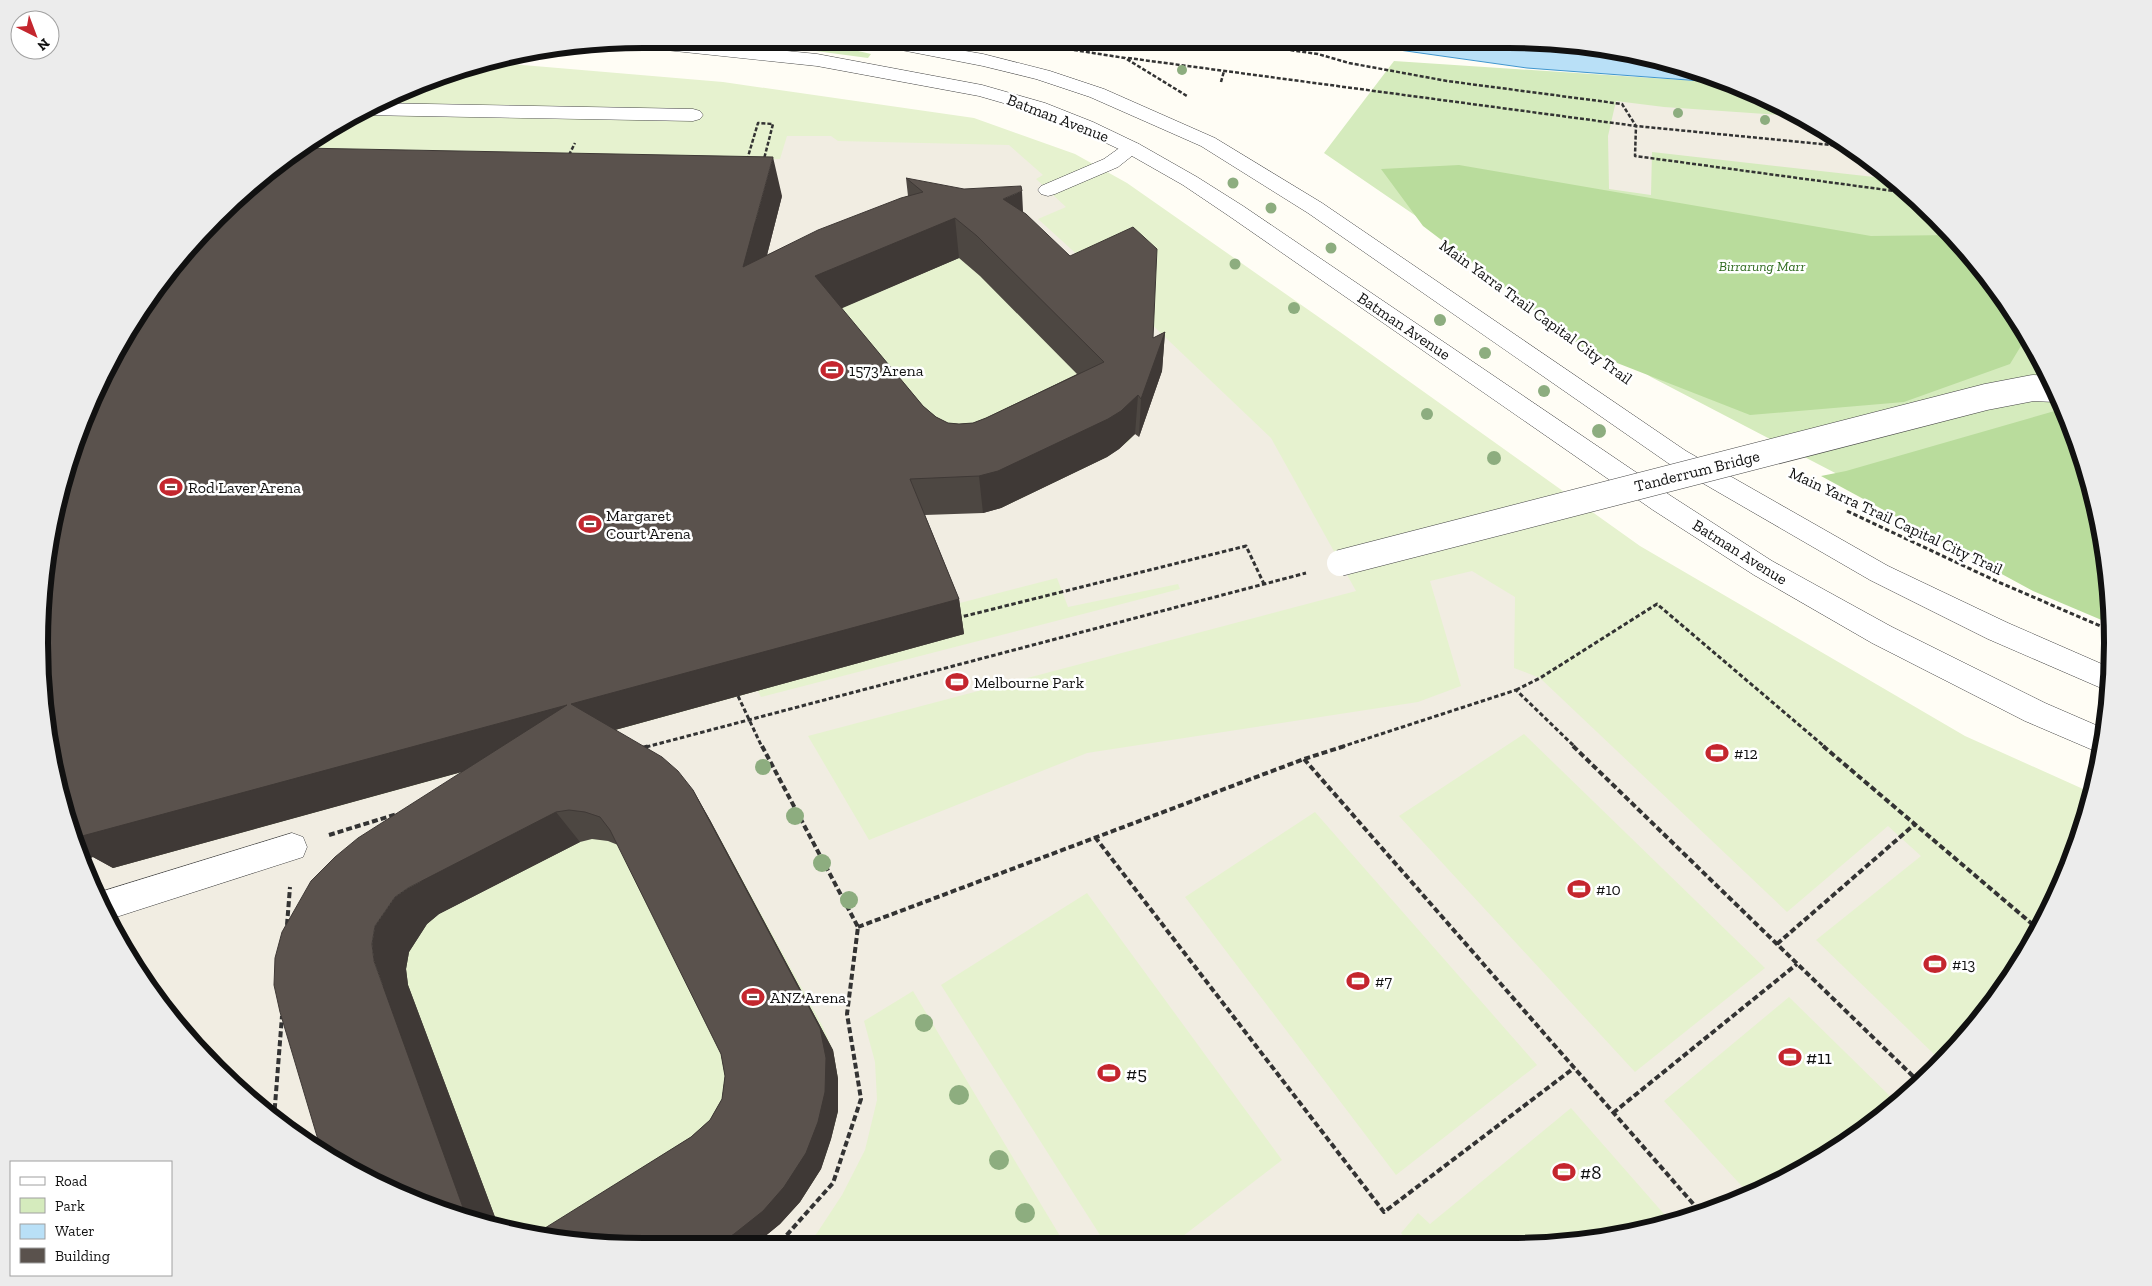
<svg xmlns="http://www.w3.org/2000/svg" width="2152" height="1286" font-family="'Zilla Slab',serif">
	<rect width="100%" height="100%" fill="#fffdf5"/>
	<path fill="#d5ebbd" d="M757,43H824L871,54L868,58Z
		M1394,61L1728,83L1845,141L1936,216L2012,308L2067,412L2102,525L1916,515L1651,377L1324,153Z"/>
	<path fill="#b9dc9c" d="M1459,165L1871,236L1952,235L2012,308L2027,336L2010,364L1904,402L1750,415L1589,352L1423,226L1381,169Z
		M2065,408L2102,525L2111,624L2033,591L1821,476L1846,471Z"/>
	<path fill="#e6f2cf" d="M487,62L723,82L974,118L1075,154L1127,183L1340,332L1640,546L1965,736L2092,793L2067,874L2011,979L1908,1097L1811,1166L1703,1215L1549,1246H603L449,1215L307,1145L216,1070L163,1011L101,911L71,449L141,307L216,216L275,163L375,101L449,71Z"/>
	<path fill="#f1ede2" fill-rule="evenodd" d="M1616,101L1664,107L1795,116L1845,141L1892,179L1652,152L1651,195L1609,189L1608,136Z
		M787,136H831L838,141L1009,145L1043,175L1036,179L1066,207L1038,219L1104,279L1271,438L1356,591L808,736L869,840L1087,753L1418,702L1461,686L1430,581L1472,571L1515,597L1514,668L1540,678L1787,912L1888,826L1921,856L1816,940L1940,1060L1908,1097L1898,1104L1789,997L1664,1101L1749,1194L1703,1215L1671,1222L1571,1108L1430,1224L1418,1213L1401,1233L1411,1246H1367L1360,1237L1349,1246H1170L1282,1160L1087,893L941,985L1107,1246H1066L913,991L864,1021L875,1062L877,1100L865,1150L842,1195L817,1233L805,1246H753L779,1224L800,1202L821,1169L831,1139L838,1111V1079L833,1050L823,1027L710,820L696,801L417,849L363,1173L307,1145L216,1070L163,1011L101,911L81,862L114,842L113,868L758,691L761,697L1180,589L1178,584L1068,607L1057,578L952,605L890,491L1001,508L1107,457L1129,441L1142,424L990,233L774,340L755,160L780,159ZM1524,734L1765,968L1635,1072L1399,816ZM1315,812L1537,1065L1396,1175L1185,897Z"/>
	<path fill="#b9e0f7" stroke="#3f96cf" d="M1549,40L1703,71L1728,83L1527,68L1335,41Z"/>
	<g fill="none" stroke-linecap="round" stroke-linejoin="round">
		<defs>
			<path id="service" d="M372,103L693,109L700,111L703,115L700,119L693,121L363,115L356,113Z
				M1132,142L1139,144L1142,148L1118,167L1055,194L1048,196L1041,194L1038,190L1041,186L1104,159L1125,144Z"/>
			<path id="pedestrian" d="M292,833L303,837L307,847L303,857L107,920L94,894Z"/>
			<path id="tertiary" d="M705,43L817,54L982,85L1045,103L1093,122L1139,144L1197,177L1243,206L1671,496L1772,561L1892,627L2045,703L2105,729L2102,754L2025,721L1872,643L1754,575L1653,510L1229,216L1183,185L1125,152L1079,130L1031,111L979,96L817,66L656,49L650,48L647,44Z
				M882,43H918L983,54L1050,71L1104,89L1215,138L1322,203L1686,451L1888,566L2008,623L2111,668L2108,691L1988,639L1870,580L1668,463L1308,213L1201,146L1090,97L1036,79L983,66L891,48L885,47Z"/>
		</defs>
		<use href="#service" stroke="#444" stroke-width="1"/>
		<use href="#pedestrian" stroke="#444" stroke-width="1"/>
		<use href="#tertiary" stroke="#444" stroke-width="1"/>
		<path stroke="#333" stroke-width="2.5" stroke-dasharray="4 2" stroke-linecap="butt" d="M1225,41L1318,54L1349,63L1447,81L1622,104L1636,126L1635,156L1909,193
			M1074,50L1125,58L1187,96
			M1128,58L1636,126L1852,147
			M1221,82L1224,71
			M569,155L575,143
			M747,160L758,123L773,124L764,159"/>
		<path stroke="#333" stroke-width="3" stroke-dasharray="4.5 2.5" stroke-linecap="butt" d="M1847,511L1996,581L2112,631
			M957,618L1246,546L1264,584
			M1516,690L1540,678L1657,604L1825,747
			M738,696L762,747
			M646,747L1306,573
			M1341,747L1516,690L1575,747"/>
		<path stroke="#333" stroke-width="4" stroke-dasharray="6 3" stroke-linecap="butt" d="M762,746L858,927L847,1014L861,1099L833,1183L777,1246
			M1573,746L1920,1083
			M1823,746L2038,929
			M642,748L650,746
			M1304,759L1703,1215
			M329,835L397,814
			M1095,837L1384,1212L1574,1068
			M287,925L290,887
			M858,927L1304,759L1345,746
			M1777,944L1915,824
			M1613,1113L1797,964
			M274,1118L282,1016"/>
		<use href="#service" fill="#fff" fill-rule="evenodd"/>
		<use href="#pedestrian" fill="#fff" fill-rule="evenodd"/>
		<use href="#tertiary" fill="#fff" fill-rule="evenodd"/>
		<defs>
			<path id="pedestrian-bridge" d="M1340,563L1986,397L2033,388L2055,389"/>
		</defs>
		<use href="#pedestrian-bridge" stroke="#444" stroke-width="27" stroke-linecap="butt"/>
		<use href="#pedestrian-bridge" stroke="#fff" stroke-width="26"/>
	</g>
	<g fill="#8dad7f">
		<circle cx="1182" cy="70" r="5"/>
		<circle cx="1678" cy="113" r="5"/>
		<circle cx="1765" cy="120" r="5"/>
		<circle cx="1233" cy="183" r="5.5"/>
		<circle cx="1271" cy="208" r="5.5"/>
		<circle cx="1331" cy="248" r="5.5"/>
		<circle cx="1235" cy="264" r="5.5"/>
		<circle cx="1294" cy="308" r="6"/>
		<circle cx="1440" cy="320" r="6"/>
		<circle cx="1485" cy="353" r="6"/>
		<circle cx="1544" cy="391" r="6"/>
		<circle cx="1427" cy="414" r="6"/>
		<circle cx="1599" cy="431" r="7"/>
		<circle cx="1494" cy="458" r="7"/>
		<circle cx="763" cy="767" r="8"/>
		<circle cx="795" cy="816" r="9"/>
		<circle cx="822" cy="863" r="9"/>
		<circle cx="849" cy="900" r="9"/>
		<circle cx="924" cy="1023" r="9"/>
		<circle cx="959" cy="1095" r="10"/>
		<circle cx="999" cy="1160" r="10"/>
		<circle cx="1025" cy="1213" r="10"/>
	</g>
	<path fill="#4d4742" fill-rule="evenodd" d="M906,178L1023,212L1153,338L1165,332L1162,371L1139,437L1135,434L1119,449L1107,457L1001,508L983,513L925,515L959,599L964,634L615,730L693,790L710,820L833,1050L838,1079V1111L831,1139L821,1169L800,1202L780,1224L753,1246H603L543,1230L691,1137L710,1120L722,1099L725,1076L721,1054L618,845L608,841L592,839L580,842L439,914L427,924L409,952L406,969L408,985L498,1225L448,1215L322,1153L461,772L113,868L93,857L782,196L767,255L908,196ZM959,258L980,276L1077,374L986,418L973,423L959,424L948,423L936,417L923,406L841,308Z"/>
	<path fill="#3f3936" d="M773,157L782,196L754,306L743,267Z
		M1022,191L1024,231L1003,199Z
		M955,218L959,258L824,316L815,276Z
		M1165,332L1162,371L1139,437L1141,399Z
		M1138,395L1135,434L1119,449L1107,457L1001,508L983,513L979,476Z
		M959,599L964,634L593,736L571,704Z
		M567,705L589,737L113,868L93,857L81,863L71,837L66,818L68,817Z
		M693,790L710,820L833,1050L838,1079V1111L831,1139L821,1169L800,1202L780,1224L753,1246H716L763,1211Z
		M556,812L580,842L439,914L427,924L409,952L406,969L408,985L498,1225L469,1219L465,1213L374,961L372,944L375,926L395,897L408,888Z"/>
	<path fill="#5a524d" stroke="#3f3936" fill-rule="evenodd" d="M301,148L773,157L743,267L818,230L901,198L923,192L906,178L964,189L1021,186L1022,191L1003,199L1026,214L1070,256L1133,227L1157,249L1153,338L1165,332L1141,399L1138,395L1121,411L1108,419L998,471L979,476L910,479L959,599L571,704L662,757L678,771L693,790L820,1028L826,1058L825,1092L818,1122L806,1153L784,1187L763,1211L734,1234L716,1246H603L537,1233L691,1137L710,1120L722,1099L725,1076L721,1054L610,830L600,817L585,812L569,810L556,812L408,888L395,897L375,926L372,944L374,961L465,1213L469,1219L448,1215L322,1153L280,1012L274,985L275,958L282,932L311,881L335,857L358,838L567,705L71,839V837L68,824V817L66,818L44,722L39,643L50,525L71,449L141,307L216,216L275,163ZM955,218L977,236L1104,362L986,418L973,423L959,424L948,423L936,417L923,406L815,276Z"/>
	<defs>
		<symbol id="stadium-bare" viewBox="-9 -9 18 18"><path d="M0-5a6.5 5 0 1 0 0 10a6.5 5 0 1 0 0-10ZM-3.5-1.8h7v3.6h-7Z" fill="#c4262e" stroke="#fff" stroke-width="2.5" paint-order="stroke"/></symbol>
	</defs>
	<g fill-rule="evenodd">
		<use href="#stadium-bare" x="816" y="354" width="32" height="32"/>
		<use href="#stadium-bare" x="155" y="471" width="32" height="32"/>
		<use href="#stadium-bare" x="574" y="508" width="32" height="32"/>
		<use href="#stadium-bare" x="941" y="666" width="32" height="32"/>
		<use href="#stadium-bare" x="1701" y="737" width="32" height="32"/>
		<use href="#stadium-bare" x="1563" y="873" width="32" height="32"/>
		<use href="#stadium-bare" x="1919" y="948" width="32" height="32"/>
		<use href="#stadium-bare" x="1342" y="965" width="32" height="32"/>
		<use href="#stadium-bare" x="737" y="981" width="32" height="32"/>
		<use href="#stadium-bare" x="1774" y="1041" width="32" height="32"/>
		<use href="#stadium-bare" x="1093" y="1057" width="32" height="32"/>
		<use href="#stadium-bare" x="1548" y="1156" width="32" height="32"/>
	</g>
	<g text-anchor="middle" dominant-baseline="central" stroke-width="5" stroke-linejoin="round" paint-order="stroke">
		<g font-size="14" font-style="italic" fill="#2f6b1f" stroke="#fff">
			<text x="1762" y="266">Birrarung Marr</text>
		</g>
		<g font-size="16" fill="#111" stroke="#fff">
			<text transform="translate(1058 118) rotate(21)">Batman Avenue</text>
			<text transform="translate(1536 312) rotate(36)">Main Yarra Trail Capital City Trail</text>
			<text transform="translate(1404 326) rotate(34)">Batman Avenue</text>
			<text transform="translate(1697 471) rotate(-14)">Tanderrum Bridge</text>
			<text transform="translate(1896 521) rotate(25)">Main Yarra Trail Capital City Trail</text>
			<text transform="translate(1740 552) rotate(32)">Batman Avenue</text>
		</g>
		<g font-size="16" fill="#111" stroke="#fff" text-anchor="start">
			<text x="849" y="370">1573 Arena</text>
			<text x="188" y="487">Rod Laver Arena</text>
			<text x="606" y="515">Margaret<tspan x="606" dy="18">Court Arena</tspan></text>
			<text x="974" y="682">Melbourne Park</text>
			<text x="1734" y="753">#12</text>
			<text x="1596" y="889">#10</text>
			<text x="1952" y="964">#13</text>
			<text x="1375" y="981">#7</text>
			<text x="770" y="997">ANZ Arena</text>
		</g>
		<g font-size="19" fill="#111" stroke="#fff" text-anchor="start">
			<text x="1806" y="1057">#11</text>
			<text x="1126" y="1073">#5</text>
			<text x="1580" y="1172">#8</text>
		</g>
	</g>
	<path d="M0 0H2152V1286H0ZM643 48H1509A595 595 0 0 1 2104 643V643A595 595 0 0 1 1509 1238H643A595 595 0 0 1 48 643V643A595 595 0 0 1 643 48Z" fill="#ececec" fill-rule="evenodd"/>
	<path fill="none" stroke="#111" stroke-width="6" d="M643 48H1509A595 595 0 0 1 2104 643V643A595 595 0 0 1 1509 1238H643A595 595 0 0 1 48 643V643A595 595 0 0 1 643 48Z"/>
	<rect x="10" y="1161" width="162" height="115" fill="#ffffff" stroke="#a0a0a0"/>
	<rect x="20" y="1177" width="25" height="8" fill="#ffffff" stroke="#a0a0a0"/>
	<text x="55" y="1186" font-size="15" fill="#111111">Road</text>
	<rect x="20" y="1198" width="25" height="15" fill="#d5ebbd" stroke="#a0a0a0"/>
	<text x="55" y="1211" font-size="15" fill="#111111">Park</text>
	<rect x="20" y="1224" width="25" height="15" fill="#b9e0f7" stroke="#a0a0a0"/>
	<text x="55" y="1236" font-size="15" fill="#111111">Water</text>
	<rect x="20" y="1248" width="25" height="15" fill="#5a524d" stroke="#a0a0a0"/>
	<text x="55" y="1261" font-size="15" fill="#111111">Building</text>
	<g transform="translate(35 35) rotate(138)"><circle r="24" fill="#ffffff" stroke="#a0a0a0"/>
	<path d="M0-4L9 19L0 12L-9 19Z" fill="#c4262e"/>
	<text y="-8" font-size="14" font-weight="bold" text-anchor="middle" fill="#111111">N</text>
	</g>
</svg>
